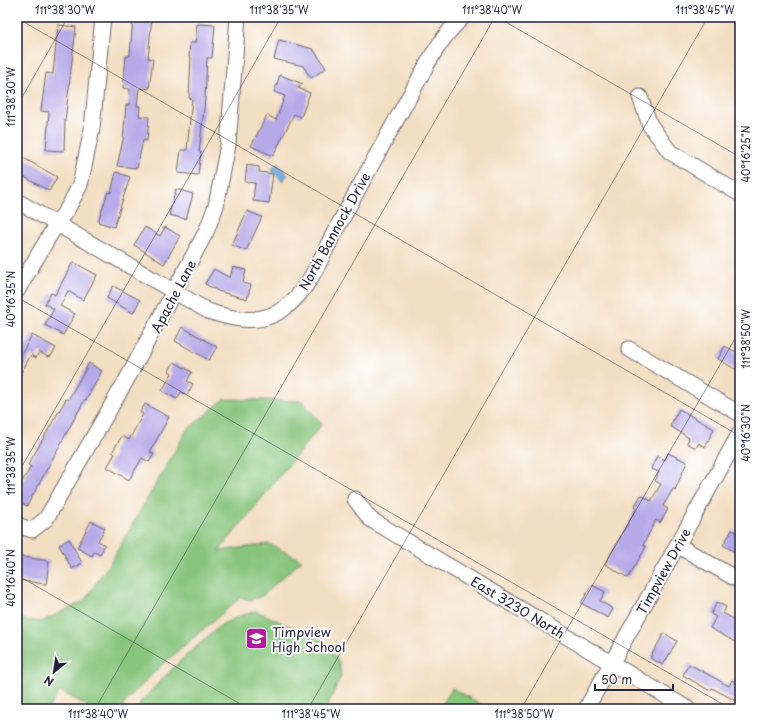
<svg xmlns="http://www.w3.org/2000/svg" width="757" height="726" font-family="'Playpen Sans',sans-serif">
	<rect width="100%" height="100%" fill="#fff"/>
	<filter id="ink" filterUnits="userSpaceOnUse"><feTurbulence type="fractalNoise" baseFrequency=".025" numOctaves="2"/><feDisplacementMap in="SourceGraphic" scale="8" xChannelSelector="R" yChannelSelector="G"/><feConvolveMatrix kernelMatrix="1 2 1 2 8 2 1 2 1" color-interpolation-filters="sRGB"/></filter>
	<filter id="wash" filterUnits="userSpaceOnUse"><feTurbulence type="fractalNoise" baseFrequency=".012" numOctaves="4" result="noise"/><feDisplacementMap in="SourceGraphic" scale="16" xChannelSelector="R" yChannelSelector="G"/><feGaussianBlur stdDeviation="0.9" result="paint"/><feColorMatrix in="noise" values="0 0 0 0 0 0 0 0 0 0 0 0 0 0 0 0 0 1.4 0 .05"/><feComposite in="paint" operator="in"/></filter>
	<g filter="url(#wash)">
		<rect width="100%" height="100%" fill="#f2dec1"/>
		<path fill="#87c57b" stroke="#54745b" d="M224,399L302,401L322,424L219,551L269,544L302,560L262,596L250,600L241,597L165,662L127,700L121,709H93L60,691L48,709H17V619L41,622L84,601L112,560L187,430Z
			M256,611L323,641L339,662L341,675L326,709H138L141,701L180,661L221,625L237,617Z
			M452,688L482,705L480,709H445L441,707Z"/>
		<path fill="#68a8db" stroke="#45658b" d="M277,163L288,175L282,181L271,170Z"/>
		<g id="blocks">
			<path fill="#b5a9e8" d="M133,17H152L148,58L153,59L149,89L139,88L137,106H140L139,116L149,117L147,141L143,140L137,168L117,166L123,140L126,105H129L130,89L123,88L126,56H130Z
				M197,24L215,25L212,58H207L205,99L199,152H201L198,175L178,173L181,150H187L192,99L189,98L191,57H189L190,43H195Z
				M58,25L76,27L65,121L64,151L46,150L49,112L41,111L46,73L53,74Z
				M279,40L313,49L326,68L311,78L303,66L274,59Z
				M280,75L303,84L298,88L310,93L301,117L294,114L273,156L251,146L267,115L276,120L285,96L274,92Z
				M20,156L57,177L49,191L17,173V162Z
				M247,165L259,167V172L273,174L269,203L253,201L255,183L245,182Z
				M116,172L130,177L114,227L98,222L108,192L111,193Z
				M176,189L193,194L186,219L169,215Z
				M247,211L262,217L246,251L232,245Z
				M145,227L160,236L165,227L180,236L164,264L134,245Z
				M73,262L97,275L83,300L68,291L60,306L75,314L63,335L45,325L54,309L45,304L51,293L55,295Z
				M233,267L246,270L243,283L251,285L247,299L218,291L205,284L214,269L230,278Z
				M113,286L140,300L133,313L107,298Z
				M182,327L217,347L209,360L175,341Z
				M32,335L56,348L51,356L48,357L39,352L36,358L31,355L17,380V362Z
				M725,346L740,354V372L718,359Z
				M174,362L192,372L187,381L193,384L187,395L181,392L177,399L162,391L172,373L169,371Z
				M89,363L102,371L86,400L85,399L27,506L17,501V481L21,483L31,467L28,465L66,399L68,400Z
				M145,404L169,417L150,452L154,454L149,462L142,458L129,480L107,467L115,454L112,452L122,436L129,440L143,414L140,412Z
				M679,409L714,429L705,447L699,443L696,448L687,443L689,438L670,426Z
				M668,453L687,462L675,490L673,489L663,506L668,509L660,523L656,520L643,545L646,547L628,578L605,564L636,509L634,507L641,495L651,501L661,484L655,481L659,472L651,469L657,456L665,460Z
				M91,521L105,528L98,541L105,545L100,555L94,552L92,556L77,548Z
				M732,530L740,534V555L723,545Z
				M69,539L82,563L72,569L59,545Z
				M19,556L49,561L46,584L17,580Z
				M592,585L605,592L600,601L613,609L608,618L581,603Z
				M717,602L726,607L723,613L740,623V637L737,643L710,628L716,617L711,614Z
				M664,633L677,641L663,665L650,658Z
				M689,664L729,686L732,680L740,685V703L712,688L710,691L683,675Z"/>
		</g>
	</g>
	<g filter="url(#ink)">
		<use href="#blocks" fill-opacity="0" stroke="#6b646a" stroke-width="1"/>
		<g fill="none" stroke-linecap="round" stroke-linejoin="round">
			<defs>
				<path id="minor" d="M640,97L650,125L670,152L740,194
					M17,201L208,311C234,320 262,326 286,307C308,290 319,262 332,237C357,191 382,145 408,99C424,71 438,39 463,17
					M17,291L57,223L68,208L80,185L92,129L103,17
					M629,349L740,414
					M355,499L370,519L688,709
					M17,525L32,530L46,519L127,379L206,232L216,206L228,145L238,17
					M677,545L740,581
					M586,709L740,433"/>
			</defs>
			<use href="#minor" stroke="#6b646a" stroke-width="17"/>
			<use href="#minor" stroke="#fff" stroke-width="15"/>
		</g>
	</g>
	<path fill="none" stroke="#22223b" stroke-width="1" stroke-opacity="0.45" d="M497,17L740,157M17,18L740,436M17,106L68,17M17,297L731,709M17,475L281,17M17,575L249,709M95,709L495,17M308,709L708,17M521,709L740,330M734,709L740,699"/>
	<defs>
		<symbol id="school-square" viewBox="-11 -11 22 22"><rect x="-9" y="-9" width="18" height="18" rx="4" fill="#b5179e" stroke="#fff"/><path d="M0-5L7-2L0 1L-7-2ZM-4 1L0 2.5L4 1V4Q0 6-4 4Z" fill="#fff"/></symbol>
	</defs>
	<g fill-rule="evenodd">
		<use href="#school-square" x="244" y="626" width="25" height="25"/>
	</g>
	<g text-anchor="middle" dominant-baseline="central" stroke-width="4" stroke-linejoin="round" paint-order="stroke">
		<g font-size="13" fill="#22223b" stroke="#fff">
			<text transform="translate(334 231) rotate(-61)">North Bannock Drive</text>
			<text transform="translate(173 296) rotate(-62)">Apache Lane</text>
			<text transform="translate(663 571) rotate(-61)">Timpview Drive</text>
			<text transform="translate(518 607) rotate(31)">East 3230 North</text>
		</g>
		<g font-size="13" fill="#22223b" stroke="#fff" text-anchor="start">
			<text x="272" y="631">Timpview<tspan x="272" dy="15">High School</tspan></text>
		</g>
	</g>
	<rect width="757" height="726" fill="none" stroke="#fff" stroke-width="44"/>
	<g transform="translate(54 672) rotate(210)" stroke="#ffffff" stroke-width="3" paint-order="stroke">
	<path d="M0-3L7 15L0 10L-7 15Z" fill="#22223b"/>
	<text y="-6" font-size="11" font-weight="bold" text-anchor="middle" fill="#22223b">N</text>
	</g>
	<path d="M595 684v6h78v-6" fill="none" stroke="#22223b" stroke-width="2"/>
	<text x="601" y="684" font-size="12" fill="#22223b" stroke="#ffffff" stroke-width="3" paint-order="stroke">50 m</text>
	<rect x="22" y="22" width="713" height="682" fill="none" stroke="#22223b" stroke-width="1.5"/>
	<g font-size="10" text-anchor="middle" fill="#22223b">
		<text x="65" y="14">111°38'30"W</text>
		<text x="279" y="14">111°38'35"W</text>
		<text x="492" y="14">111°38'40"W</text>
		<text x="705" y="14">111°38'45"W</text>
		<text transform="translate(11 97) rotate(-90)" y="4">111°38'30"W</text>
		<text transform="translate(746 154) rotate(-90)" y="4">40°16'25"N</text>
		<text transform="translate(11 299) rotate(-90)" y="4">40°16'35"N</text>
		<text transform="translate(746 339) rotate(-90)" y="4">111°38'50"W</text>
		<text transform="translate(746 433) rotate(-90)" y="4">40°16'30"N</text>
		<text transform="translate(11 466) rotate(-90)" y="4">111°38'35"W</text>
		<text transform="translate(11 578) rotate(-90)" y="4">40°16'40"N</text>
		<text x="98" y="718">111°38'40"W</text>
		<text x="311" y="718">111°38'45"W</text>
		<text x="524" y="718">111°38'50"W</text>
	</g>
</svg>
